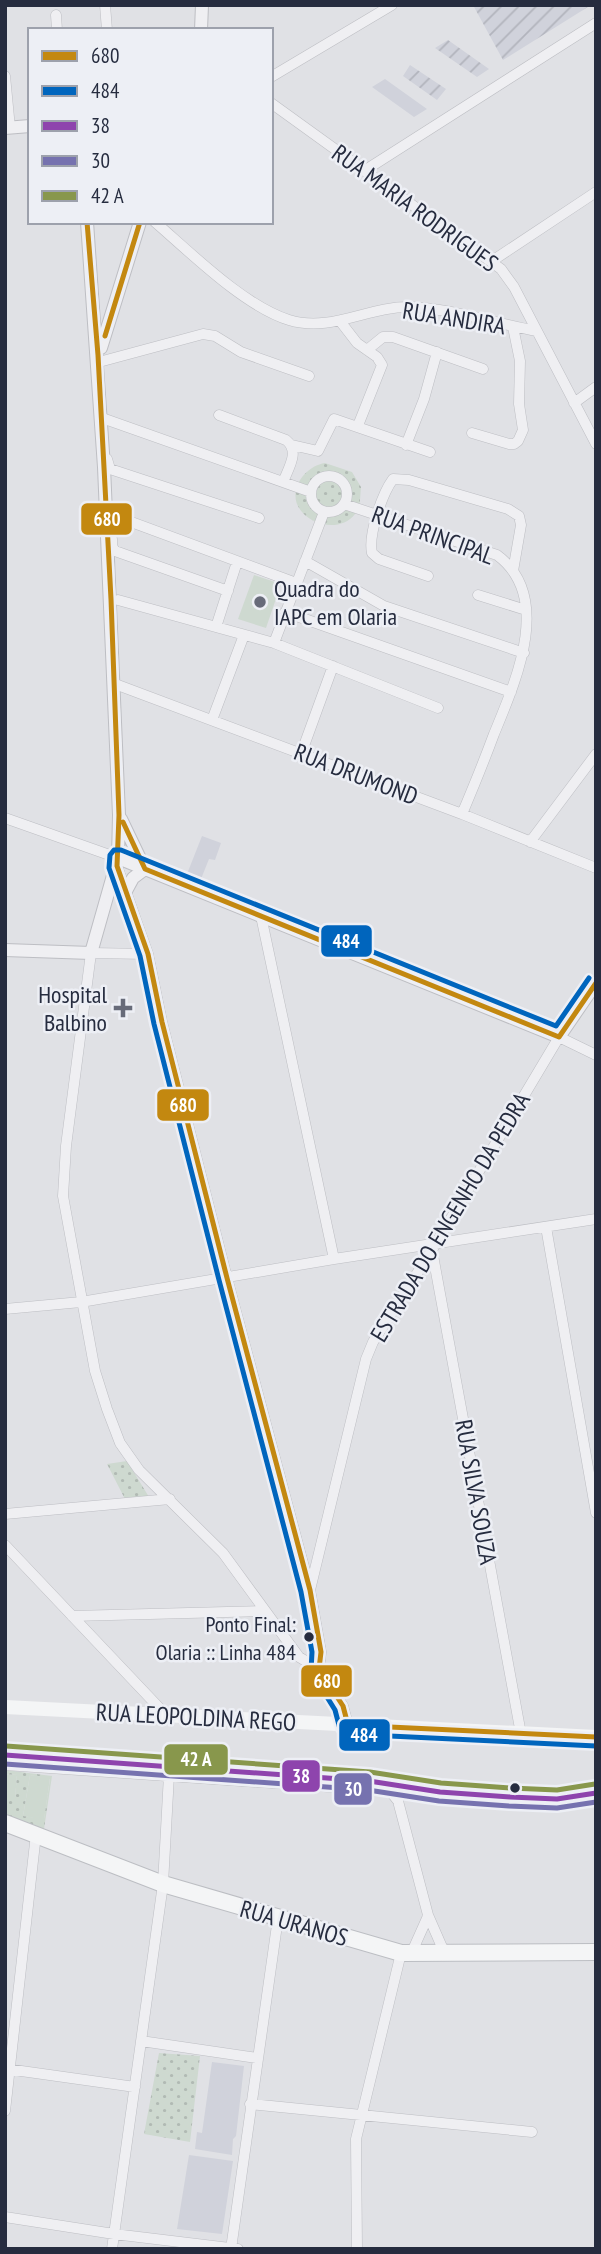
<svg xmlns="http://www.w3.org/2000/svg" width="601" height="2254" font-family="'PT Sans Narrow',sans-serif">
	<defs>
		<pattern id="industrial-furrows" width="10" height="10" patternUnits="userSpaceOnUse" patternTransform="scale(1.75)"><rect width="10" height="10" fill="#d0d2db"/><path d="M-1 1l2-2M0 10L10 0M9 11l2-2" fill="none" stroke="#b2b4bd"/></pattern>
		<pattern id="park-dots" width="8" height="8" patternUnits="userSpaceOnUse" patternTransform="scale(1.75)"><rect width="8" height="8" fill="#ced9d0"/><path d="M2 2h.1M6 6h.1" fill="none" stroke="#b1bab4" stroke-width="1.8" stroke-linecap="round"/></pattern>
	</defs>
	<rect width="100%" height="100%" fill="#e0e1e5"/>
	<path fill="#d0d2db" d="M385,79L427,109L414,117L372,87Z
		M202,836L221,843L215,860L209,859L201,879L187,874Z
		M212,2062L244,2066L236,2136L233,2139L232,2155L195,2149L197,2132L202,2133Z
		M189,2155L233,2161L222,2234L177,2229Z"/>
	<path fill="url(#industrial-furrows)" d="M473,5H591L503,60Z
		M448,40L489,69L477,77L435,48Z
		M410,65L446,89L437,100L403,76Z"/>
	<path fill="#ced9d0" d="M254,575L281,584L266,628L238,619Z
		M5,1774L17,1775L15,1799L5,1798Z
		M30,1775L50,1778L44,1820L23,1816Z"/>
	<path fill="url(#park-dots)" fill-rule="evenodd" d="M325,463L352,472L361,487C360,496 361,507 355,514C342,531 315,527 302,512C285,493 304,466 325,463Z
		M127,1461L149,1497L126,1501L107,1464Z
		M5,1770L52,1776L44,1829L5,1815V1798H15L17,1775L5,1774ZM30,1775L50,1779L44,1819L23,1816Z
		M159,2053L200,2056L190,2142L144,2134Z"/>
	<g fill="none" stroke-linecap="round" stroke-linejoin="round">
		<defs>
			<path id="minor" d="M105,5L107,30
				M56,15L57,30
				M5,76L10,128
				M271,77L392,5
				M271,103L501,269L514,287L596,444
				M364,171L596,23
				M155,222C191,253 244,306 289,320C331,333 369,306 410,307C449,308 498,324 537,331
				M492,261L596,192
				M340,321L357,343L377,357L382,365L359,423
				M367,350L383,337H393L483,369
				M99,362L203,334L215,336L241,352L309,376
				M574,403L596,387
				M219,415L286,440C300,451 289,467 283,482
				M102,418L311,492
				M472,433L509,444H514L518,441L523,430L519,404L520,361L513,327
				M292,445L318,451L334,419L430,452
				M406,445L424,399L437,352
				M107,459L110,469L259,518
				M311 494a18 18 0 1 1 36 0a18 18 0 1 1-36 0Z
				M344,504L497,555C554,597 515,683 494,734C484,761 473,788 462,814
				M107,513L296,583
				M112,539V546L115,551L228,591
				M305,561L384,606L524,653
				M428,576L379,559L372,553C368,535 382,494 393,479L409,480L508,509L519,516L521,525L513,571
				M478,595L526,610
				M118,600L274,643L438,708
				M285,612L511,692
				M216,627L237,562
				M274,643L324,512
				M115,684L462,814L596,868
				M212,720L244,635
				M301,754L333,666
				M5,818L118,858
				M530,842L596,754
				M117,866L148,954L162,1022L227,1278L309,1586
				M261,916L334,1259
				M148,954L91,953L66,1146L63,1196L95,1371L107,1409L120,1443L139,1470L223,1553L299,1657L319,1669
				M546,1227L596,1513
				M432,1250L521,1734
				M5,1309L81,1302L334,1259L596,1219
				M5,1514L170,1499
				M5,1545L167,1716
				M72,1616L265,1611
				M348,1725L343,1706L319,1669L321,1652L310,1590L366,1359L373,1342L432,1250L559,1037L596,1055
				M5,1765L390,1791L398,1801L428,1915L445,1954
				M411,1954L428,1916
				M141,2041L257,2058
				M7,2069L135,2087
				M250,2104L532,2132
				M5,2111L36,1834
				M5,2217L114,2234L238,2249
				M112,2249L163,1884L169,1775
				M231,2249L278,1918
				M357,2249L356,2139L401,1953"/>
			<path id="tertiary" d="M201,30L202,5
				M5,128L30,126
				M101,348L140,222
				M121,819L145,869
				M118,858L559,1037L596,983
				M126,891L133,878L145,869
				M5,950L91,953L118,858L119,815L104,467L87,222"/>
			<path id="primary" d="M5,1823L163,1884L401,1953L596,1952"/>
		</defs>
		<use href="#minor" stroke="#bdbec3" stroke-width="11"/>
		<use href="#tertiary" stroke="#bdbec3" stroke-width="14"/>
		<use href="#primary" stroke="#bcbec3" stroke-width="18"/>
		<use href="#minor" stroke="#efeff2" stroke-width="10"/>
		<use href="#tertiary" stroke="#efeff2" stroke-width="12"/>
		<path stroke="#f4f5f6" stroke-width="14" d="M5,1707L596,1737"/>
		<use href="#primary" stroke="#f4f5f6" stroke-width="16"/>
		<defs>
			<path id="bus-1" d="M87,222L98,355L111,599L119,815L117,866L148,954L162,1022L227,1278L310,1590L321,1652L319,1669L343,1706L348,1725L596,1737
				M105,336L140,222
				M123,822L145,869L559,1037L596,983"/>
			<path id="bus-2" d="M589,978L556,1026L121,850H114L110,855L109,868L140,956L154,1024L219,1280L301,1592L312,1652L311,1671L335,1710L340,1729L348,1734L596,1746"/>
			<path id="bus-3" d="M5,1755L369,1781L440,1792L510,1797L557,1799L596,1793"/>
			<path id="bus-4" d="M5,1764L368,1790L439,1801L509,1806L557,1808L596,1802"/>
			<path id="bus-5" d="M6,1746L370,1772L441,1783L510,1788L557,1790L595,1784"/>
		</defs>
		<use href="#bus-1" stroke="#edeff5" stroke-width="10"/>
		<use href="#bus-2" stroke="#edeff5" stroke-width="10"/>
		<use href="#bus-3" stroke="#edeff5" stroke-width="10"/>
		<use href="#bus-4" stroke="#edeff5" stroke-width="10"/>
		<use href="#bus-5" stroke="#edeff5" stroke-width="10"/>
		<use href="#bus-1" stroke="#c38810" stroke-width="5"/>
		<use href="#bus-2" stroke="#0065bd" stroke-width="5"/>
		<use href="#bus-3" stroke="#8e44ad" stroke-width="5"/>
		<use href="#bus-4" stroke="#7672af" stroke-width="5"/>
		<use href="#bus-5" stroke="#88974c" stroke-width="5"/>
	</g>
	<g fill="#676b79" stroke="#edeff5" stroke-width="2.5">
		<circle cx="260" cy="602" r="7"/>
		<path d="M119.5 997.5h7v7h7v7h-7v7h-7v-7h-7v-7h7z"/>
	</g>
	<g fill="#262c3f" stroke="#edeff5" stroke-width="2.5">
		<circle cx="309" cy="1637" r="6"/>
		<circle cx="515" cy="1788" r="6"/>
	</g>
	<g text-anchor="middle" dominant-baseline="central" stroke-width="5" stroke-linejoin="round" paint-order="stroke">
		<g font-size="22" fill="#262c3f" stroke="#edeff5" text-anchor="end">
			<text x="296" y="1624">Ponto Final:<tspan x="296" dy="28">Olaria :: Linha 484</tspan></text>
		</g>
		<g font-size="24" fill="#262c3f" stroke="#edeff5">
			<text transform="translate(415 208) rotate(36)">RUA MARIA RODRIGUES</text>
			<text transform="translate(454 318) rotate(9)">RUA ANDIRA</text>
			<text transform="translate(433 535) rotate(20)">RUA PRINCIPAL</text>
			<text transform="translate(356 774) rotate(21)">RUA DRUMOND</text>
			<text transform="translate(450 1217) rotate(-59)">ESTRADA DO ENGENHO DA PEDRA</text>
			<text transform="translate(476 1492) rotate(80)">RUA SILVA SOUZA</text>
			<text transform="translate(196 1717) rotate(3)">RUA LEOPOLDINA REGO</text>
			<text transform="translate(294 1923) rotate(16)">RUA URANOS</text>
		</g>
		<g font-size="24" fill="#262c3f" stroke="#edeff5" text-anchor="start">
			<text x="274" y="588">Quadra do<tspan x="274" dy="28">IAPC em Olaria</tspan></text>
			<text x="107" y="994" text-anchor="end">Hospital<tspan x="107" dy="28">Balbino</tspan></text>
		</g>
	</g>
	<g stroke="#edeff5" stroke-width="2.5">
		<rect x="80" y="502" width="53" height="34" rx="7" fill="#c38810"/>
		<rect x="320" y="924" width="53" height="34" rx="7" fill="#0065bd"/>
		<rect x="156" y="1088" width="54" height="34" rx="7" fill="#c38810"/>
		<rect x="300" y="1664" width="53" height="34" rx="7" fill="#c38810"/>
		<rect x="338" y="1718" width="53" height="34" rx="7" fill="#0065bd"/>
		<rect x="163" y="1743" width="66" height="33" rx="7" fill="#88974c"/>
		<rect x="281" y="1759" width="40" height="34" rx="7" fill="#8e44ad"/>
		<rect x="333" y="1772" width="40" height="34" rx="7" fill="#7672af"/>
	</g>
	<g font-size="19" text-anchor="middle" font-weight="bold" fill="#fff">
		<text x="107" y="526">680</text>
		<text x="346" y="948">484</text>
		<text x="183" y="1112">680</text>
		<text x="327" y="1688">680</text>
		<text x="364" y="1742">484</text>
		<text x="196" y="1766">42 A</text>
		<text x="301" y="1783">38</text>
		<text x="353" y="1796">30</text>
	</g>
	<rect width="601" height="2254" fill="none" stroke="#262c3f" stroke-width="14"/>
	<rect x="28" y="28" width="245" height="196" fill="#edeff5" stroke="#9da1ac" stroke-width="2"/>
	<rect x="42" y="51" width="35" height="10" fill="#c38810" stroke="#9da1ac" stroke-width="2"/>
	<text x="91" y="63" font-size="21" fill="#262c3f">680</text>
	<rect x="42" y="86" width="35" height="10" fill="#0065bd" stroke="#9da1ac" stroke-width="2"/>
	<text x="91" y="98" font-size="21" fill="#262c3f">484</text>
	<rect x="42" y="121" width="35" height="10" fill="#8e44ad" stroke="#9da1ac" stroke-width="2"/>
	<text x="91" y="133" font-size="21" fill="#262c3f">38</text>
	<rect x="42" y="156" width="35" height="10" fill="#7672af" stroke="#9da1ac" stroke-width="2"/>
	<text x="91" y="168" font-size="21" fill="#262c3f">30</text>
	<rect x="42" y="191" width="35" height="10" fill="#88974c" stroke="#9da1ac" stroke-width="2"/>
	<text x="91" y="203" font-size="21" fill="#262c3f">42 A</text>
</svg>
